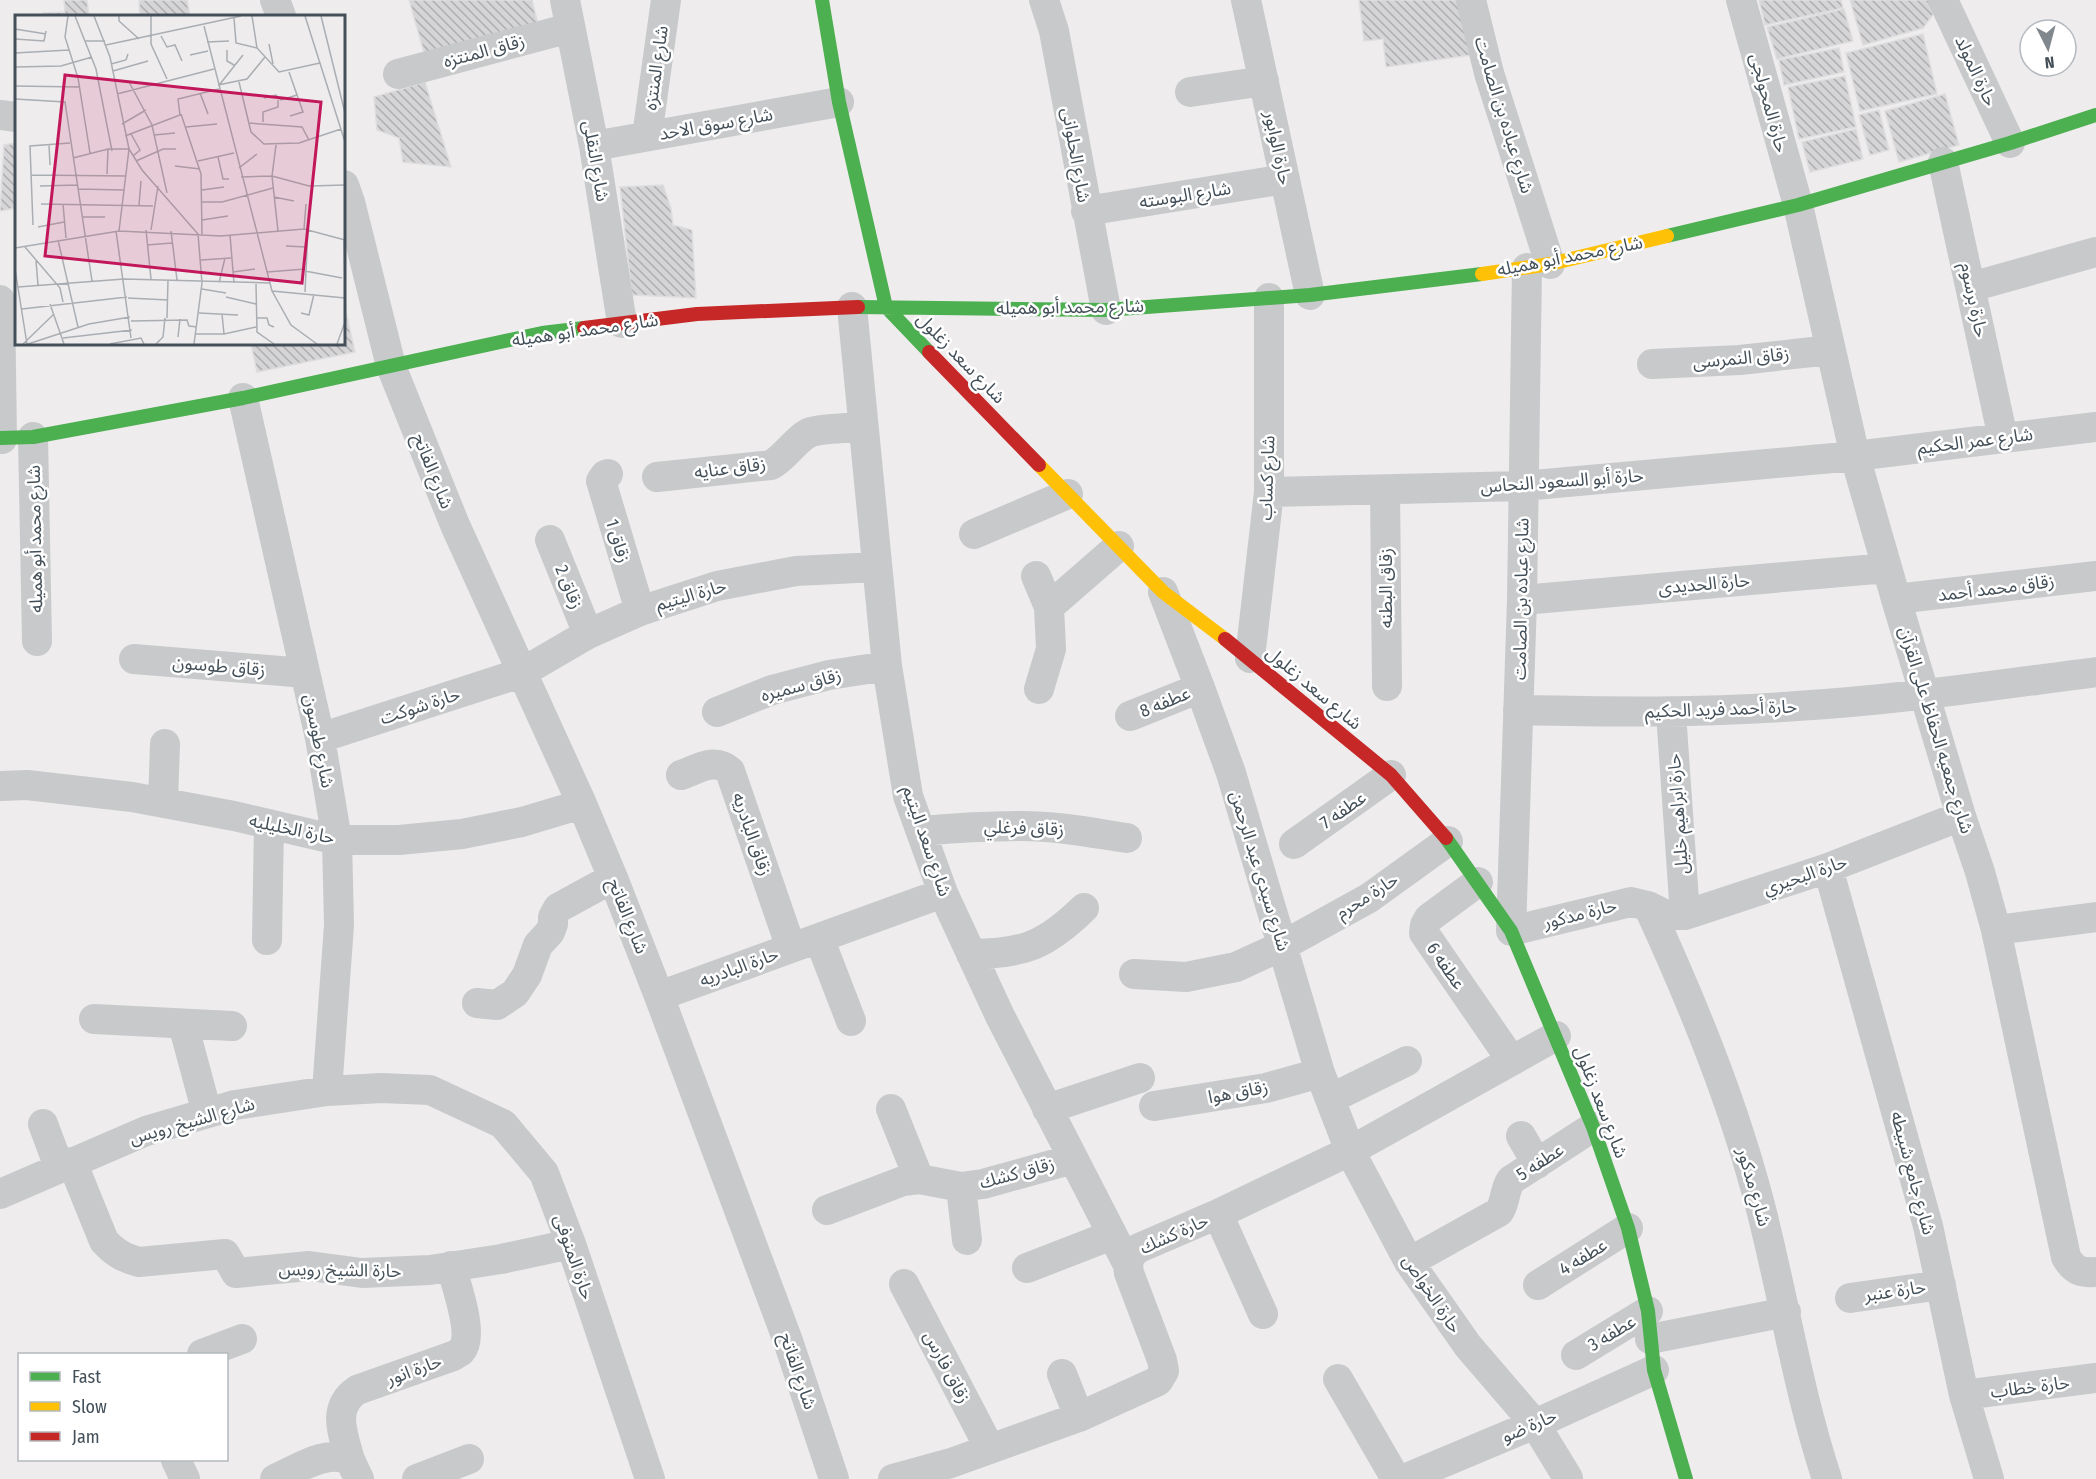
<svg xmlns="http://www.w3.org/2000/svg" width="2096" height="1479" font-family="'Fira Sans Condensed','Noto Sans Arabic',sans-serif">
	<defs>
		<pattern id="building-back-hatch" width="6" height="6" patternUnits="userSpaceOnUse" patternTransform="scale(1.5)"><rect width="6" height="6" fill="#d5d4d7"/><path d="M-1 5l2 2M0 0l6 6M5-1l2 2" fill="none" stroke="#aeaeb1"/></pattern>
	</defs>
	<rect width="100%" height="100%" fill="#eeeced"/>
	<path fill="url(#building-back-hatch)" stroke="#dfdedf" stroke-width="1.5" d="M64,0H87L89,16H44L43,13L65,12Z
		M139,0H187L190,16H140Z
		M409,0H532L539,28L425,56Z
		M1359,0H1457L1471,55L1386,67L1383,39L1364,41Z
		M1759,0H1841L1843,8L1765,25Z
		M1850,0H1932L1935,12L1923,28L1863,45Z
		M1844,9L1853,41L1777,59L1767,27Z
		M1923,34L1937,94L1860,111L1846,53Z
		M1839,48L1844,72L1784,85L1779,60Z
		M1845,76L1856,127L1799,139L1788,87Z
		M425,82L451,167L403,162L399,138L377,130L374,97Z
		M1945,94L1959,145L1899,162L1885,111Z
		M1879,110L1889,150L1870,155L1859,115Z
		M1856,129L1863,159L1810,172L1802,142Z
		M16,143V208L0,211L4,145Z
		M663,185L671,208L673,225L692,230L696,298L632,295L620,187Z
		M344,303L355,352L257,372L251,344H344Z"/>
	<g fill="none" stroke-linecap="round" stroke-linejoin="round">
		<path stroke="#c7c9cb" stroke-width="30" d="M275,0L281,16
			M565,0L594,146L622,323
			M1044,0L1054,31L1106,310
			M1246,0L1310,295
			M1471,0L1489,73L1550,264
			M1741,0L1798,205L1855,456L1896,599L1961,816L1980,872L1996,930L2066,1257C2074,1271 2081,1273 2096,1272
			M1943,0L2010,143
			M398,74L570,28
			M1190,92L1264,81
			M0,115L16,117
			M647,136L666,0
			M594,146L839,102
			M1943,162L2003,438
			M344,185L350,202L391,366L455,525L582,804L613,878L659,996L788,1341L834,1479
			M1086,211L1285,179
			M1527,268L1522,600L1511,931L1631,902L1648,906L1666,915H1685L1828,868L1961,816
			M1971,287L2096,252
			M0,300L2,439
			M852,307L887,666L908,796L943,893L1000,1016L1127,1263
			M1652,364L1740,360L1830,350
			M243,398L320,738L337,840L339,925L327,1091
			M33,437L37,641
			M608,474L605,475L601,481L640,611
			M657,477L771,465C786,457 797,437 811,432C823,428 850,428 863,427
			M1385,490L1387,686
			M1269,492L1523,486L1855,456L2096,427
			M974,534L1068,494
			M550,540L588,634
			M1036,576L1049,607L1051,649L1039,689
			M1163,592L1200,688L1231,773L1320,1073L1350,1151L1409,1262L1468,1346L1535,1424L1568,1478
			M1896,599L2096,576
			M1522,600L1887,568
			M1049,607L1119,546
			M1250,658L1269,492V298
			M134,659L305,673
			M1518,710C1611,712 1704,713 1797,706C1897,700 1996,685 2096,672
			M717,712L772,690L829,675L887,666
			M1671,713L1685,915
			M1130,716L1200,688
			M320,738L521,673L588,634L640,611L717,586L796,571L877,567
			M681,775C698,769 715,757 730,771L791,948
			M0,786L27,785L132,797L234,816L337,840H399L462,834L522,822L582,804
			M163,803L165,744
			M921,831C955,828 988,826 1022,826C1058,826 1093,833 1127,838
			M1294,844L1391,775
			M1828,868L1928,1226L1964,1395L1989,1479
			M1478,882L1429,918L1425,925L1424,933L1512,1061
			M1648,906C1693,1004 1734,1104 1761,1209C1784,1299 1798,1391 1827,1479
			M1996,930L2096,917
			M819,938L851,1021
			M267,940L269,824
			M971,954C1024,954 1046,945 1084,908
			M1134,974L1186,977L1236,967L1282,946L1369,898L1448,841
			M659,996L943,893
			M477,1003L497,1005L515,993L527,975L538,945L550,932L553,924V917L558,908L613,878
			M94,1019L232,1026
			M183,1024L207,1113
			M1330,1099L1407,1061
			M1154,1106L1266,1088L1320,1073
			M891,1109L919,1179
			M1047,1109L1140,1078
			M43,1124L59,1167
			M1521,1136L1537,1164
			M72,1162L104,1241C115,1253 124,1258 139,1262L225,1254L236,1273L309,1266L362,1273L430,1270L501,1259L571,1244
			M961,1187L967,1240
			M0,1194L146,1131L235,1105L327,1091L381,1088L430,1090L503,1124L544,1173L571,1244L650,1479
			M827,1210L903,1181L919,1179L961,1187L983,1184L1073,1159
			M1218,1214L1263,1314
			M1409,1262L1499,1212C1506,1202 1504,1190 1511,1180L1593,1127
			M1027,1268L1112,1235
			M904,1284L990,1449
			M1538,1285L1628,1228
			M1850,1298L1941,1285
			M1650,1339L1786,1312
			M202,1354L242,1339
			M1576,1355L1648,1311
			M1062,1374L1079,1417
			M1338,1379L1396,1479
			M1964,1395L2096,1378
			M176,1460L185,1479
			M350,1460C343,1434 331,1408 357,1390L453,1356C455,1355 459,1353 461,1351C475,1336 456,1285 451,1266
			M275,1479C298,1469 326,1449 350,1460L359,1479
			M417,1479L469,1459
			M893,1479L951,1463L1079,1417L1158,1381L1164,1371L1162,1360L1129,1273C1127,1261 1129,1255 1139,1248L1218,1214L1350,1151L1556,1036
			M1404,1479L1535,1424L1654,1370"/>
		<path stroke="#4caf50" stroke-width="14" d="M822,0L839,102L886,307L929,352
			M1667,236L1798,205L2010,143L2096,115
			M858,307L1106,310L1310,295L1482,274
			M0,438L33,437L243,398L542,333L584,328
			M1446,838L1511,931L1593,1127L1628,1228L1648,1311L1654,1370L1686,1479"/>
		<path stroke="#ffc107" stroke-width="14" d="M1482,274L1550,264L1667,236
			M1039,465L1163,592L1225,639"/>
		<path stroke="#c62828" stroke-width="14" d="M584,328L697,314L858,307
			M929,352L1039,465
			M1225,639L1391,775L1446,838"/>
	</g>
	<g text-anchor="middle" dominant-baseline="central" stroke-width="5" stroke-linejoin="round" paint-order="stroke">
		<g font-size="18" fill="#445059" stroke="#fff">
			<text transform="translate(484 51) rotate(-15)">زقاق المنتزه</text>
			<text transform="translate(656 68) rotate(-82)">شارع المنتزه</text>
			<text transform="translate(1976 71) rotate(65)">حارة المولد</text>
			<text transform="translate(1769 103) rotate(75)">حارة المحولجى</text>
			<text transform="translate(1504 115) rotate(73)">شارع عباده بن الصامت</text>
			<text transform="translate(716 124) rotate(-10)">شارع سوق الاحد</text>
			<text transform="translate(1278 148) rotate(78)">حارة الوابور</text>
			<text transform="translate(1076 155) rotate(80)">شارع الحلوانى</text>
			<text transform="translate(596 161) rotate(80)">شارع النقلى</text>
			<text transform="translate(1185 195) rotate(-9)">شارع البوسته</text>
			<text transform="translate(1570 256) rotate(-11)">شارع محمد أبو هميله</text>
			<text transform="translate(1974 300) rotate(78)">حارة برسوم</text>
			<text transform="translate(1070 307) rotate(-1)">شارع محمد أبو هميله</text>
			<text transform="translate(585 330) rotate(-8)">شارع محمد أبو هميله</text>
			<text transform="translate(961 358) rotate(46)">شارع سعد زغلول</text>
			<text transform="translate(1741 358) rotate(-5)">زقاق النمرسى</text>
			<text transform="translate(1975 441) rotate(-7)">شارع عمر الحكيم</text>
			<text transform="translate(730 468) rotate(-7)">زقاق عنايه</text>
			<text transform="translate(433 471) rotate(68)">شارع الفاتح</text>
			<text transform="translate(1267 478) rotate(-88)">شارع كساب</text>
			<text transform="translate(1562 481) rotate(-4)">حارة أبو السعود النحاس</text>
			<text transform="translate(35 539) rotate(-91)">شارع محمد أبو هميله</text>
			<text transform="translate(618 541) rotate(73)">زقاق 1</text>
			<text transform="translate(1704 584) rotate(-5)">حارة الحديدى</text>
			<text transform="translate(569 587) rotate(68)">زقاق 2</text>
			<text transform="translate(1386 588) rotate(-90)">زقاق البطنه</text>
			<text transform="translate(1996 588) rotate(-7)">زقاق محمد أحمد</text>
			<text transform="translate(691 595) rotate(-16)">حارة اليتيم</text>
			<text transform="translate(1521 599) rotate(-89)">شارع عباده بن الصامت</text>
			<text transform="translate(219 666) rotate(5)">زقاق طوسون</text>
			<text transform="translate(801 685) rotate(-15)">زقاق سميره</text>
			<text transform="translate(1314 688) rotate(40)">شارع سعد زغلول</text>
			<text transform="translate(1165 702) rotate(-22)">عطفه 8</text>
			<text transform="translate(420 706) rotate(-18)">حارة شوكت</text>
			<text transform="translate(1721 709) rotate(-2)">حارة أحمد فريد الحكيم</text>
			<text transform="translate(1936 730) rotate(73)">شارع جمعيه الحفاظ على القرآن</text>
			<text transform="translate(319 741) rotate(79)">شارع طوسون</text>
			<text transform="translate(1343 810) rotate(-35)">عطفه 7</text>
			<text transform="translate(1678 814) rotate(-94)">حارة ابراهيم خليل</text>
			<text transform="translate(1024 828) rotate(2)">زقاق فرغلي</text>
			<text transform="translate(292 829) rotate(12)">حارة الخليليه</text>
			<text transform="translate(752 834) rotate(71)">زقاق البادريه</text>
			<text transform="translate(927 841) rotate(71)">شارع سعد اليتيم</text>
			<text transform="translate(1260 871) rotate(73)">شارع سيدى عبد الرحمن</text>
			<text transform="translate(1805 875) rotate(-19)">حارة البحيري</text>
			<text transform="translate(1367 896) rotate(-32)">حارة محرم</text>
			<text transform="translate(1580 914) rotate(-14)">حارة مدكور</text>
			<text transform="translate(628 916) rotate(68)">شارع الفاتح</text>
			<text transform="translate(1446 966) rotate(55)">عطفه 6</text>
			<text transform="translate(739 967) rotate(-20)">حارة البادريه</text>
			<text transform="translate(1238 1092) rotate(-10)">زقاق هوا</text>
			<text transform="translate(1601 1102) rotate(69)">شارع سعد زغلول</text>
			<text transform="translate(192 1121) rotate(-16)">شارع الشيخ رويس</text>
			<text transform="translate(1540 1162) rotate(-33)">عطفه 5</text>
			<text transform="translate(1017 1173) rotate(-15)">زقاق كشك</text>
			<text transform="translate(1913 1173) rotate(75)">شارع جامع شبيطه</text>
			<text transform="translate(1754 1187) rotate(74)">شارع مدكور</text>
			<text transform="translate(1174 1234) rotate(-24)">حارة كشك</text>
			<text transform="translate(574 1257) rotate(71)">حارة المنوفى</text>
			<text transform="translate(1583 1257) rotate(-32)">عطفه 4</text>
			<text transform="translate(340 1270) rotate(1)">حارة الشيخ رويس</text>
			<text transform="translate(1895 1291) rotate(-8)">حارة عنبر</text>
			<text transform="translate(1432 1294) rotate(56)">حارة الخواص</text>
			<text transform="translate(1612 1333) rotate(-31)">عطفه 3</text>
			<text transform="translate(947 1367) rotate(62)">زقاق فارس</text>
			<text transform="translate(414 1370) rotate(-20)">حارة انور</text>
			<text transform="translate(798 1371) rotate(71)">شارع الفاتح</text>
			<text transform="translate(2030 1387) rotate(-7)">حارة خطاب</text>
			<text transform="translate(1529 1426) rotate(-23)">حارة ضو</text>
		</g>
	</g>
	<g transform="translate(15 15)">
		<rect width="330" height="330" fill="#eeeced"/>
		<path fill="none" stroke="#aaaeb2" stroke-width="1.5" d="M53,1L50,22L63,63L75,138M60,1L81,54L97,136M79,1L95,42L114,134L127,155L183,219L187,268L179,329M104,1V6L124,24M136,1V29L152,64M237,1L242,33L264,57L305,48M290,1L330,127M306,1L330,98M219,3L221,28L242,33M189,11L257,276L276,310L302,329M0,14L31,19M146,21L152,32L160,30L167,46M0,24L29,26L31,16M70,26H90M192,27L214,26M254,29L258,49M91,30L226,1M212,35V46L219,50M0,38L54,35M175,40L193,36M96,49L111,45L113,39M0,52L46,51L77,42M98,56L133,46M274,57L288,97L275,101M114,67L137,110L152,178M224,67L236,117L249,129L284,128L326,114M205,69L228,40M203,70L232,64L250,42M0,71L65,72M185,78L193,99M102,79L199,54M249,83L261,80L266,85L282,80M0,84L50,87L77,266M166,99L186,159L187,219M248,107V97L263,92V85M233,108L287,112L294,125M107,109L131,95M171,112L202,109M116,119L125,135L118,141M139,120L160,118M110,121L165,100L163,84L204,74M34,129L35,150M261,130L257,161L263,216M203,142L208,164H214M58,143L93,134H114L104,216M121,146L148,134H161M183,146L219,138M160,151L185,154M224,153L242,139M92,159L93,134M16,160L110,161M226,162L257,161L294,171L330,170M25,171L63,170M63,174L109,175M187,175L209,172M259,182L279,186M187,187H207L258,173M26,189L138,191M48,189L51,223M124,190L126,166M68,202H90M187,205L213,201M18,210L15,131L55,128M23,212L49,207M289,214L291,189M131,215L136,264M136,215L143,171M101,216L116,323M156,216L162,265M215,220L219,268M43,225L63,312M329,225L330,269M132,230L157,228M271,231L291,232M10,232L45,273L48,287M0,233L104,216L206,221L289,214L330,225M186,245L216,243M21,246L23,270M0,254L12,329M290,256L327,263M218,257L240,254M252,257L290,254M204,268L210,243M241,269L242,317L259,329M3,272L109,264L255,268M187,274L211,278M257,276L330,283M290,277L293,214M211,282L241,289M113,283L153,285M35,289L49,329M7,294L112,282M184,298L223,300M286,298L294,300L299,279M207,299L209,319M152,303L153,265M241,303H252L254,310L259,312M116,306L172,305L174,311L182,312M181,319H209L241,312M163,322L165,304M48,323L117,315M8,329L39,299M13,329L74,309L115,302M95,329L126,323L129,329M141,329L148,322L150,303M322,329L330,307"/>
		<path fill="#c2185b" fill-opacity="0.15" stroke="#c2185b" stroke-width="3" d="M50,60L306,87L287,268L30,241Z"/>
		<rect width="330" height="330" fill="none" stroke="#445059" stroke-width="3"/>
	</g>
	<rect x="18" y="1353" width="210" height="108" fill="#ffffff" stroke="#b4b9bd" stroke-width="1.5"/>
	<rect x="30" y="1372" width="30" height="9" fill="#4caf50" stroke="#b4b9bd" stroke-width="1.5"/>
	<text x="72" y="1383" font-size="18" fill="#445059">Fast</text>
	<rect x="30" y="1402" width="30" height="9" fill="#ffc107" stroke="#b4b9bd" stroke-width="1.5"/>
	<text x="72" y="1413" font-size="18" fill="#445059">Slow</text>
	<rect x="30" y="1432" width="30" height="9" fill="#c62828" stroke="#b4b9bd" stroke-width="1.5"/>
	<text x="72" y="1443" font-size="18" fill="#445059">Jam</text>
	<g transform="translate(2048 48) rotate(174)"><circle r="28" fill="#ffffff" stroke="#b4b9bd" stroke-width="1.5"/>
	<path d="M0-4.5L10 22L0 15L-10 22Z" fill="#80878d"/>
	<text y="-9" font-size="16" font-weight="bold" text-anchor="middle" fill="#445059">N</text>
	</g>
</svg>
